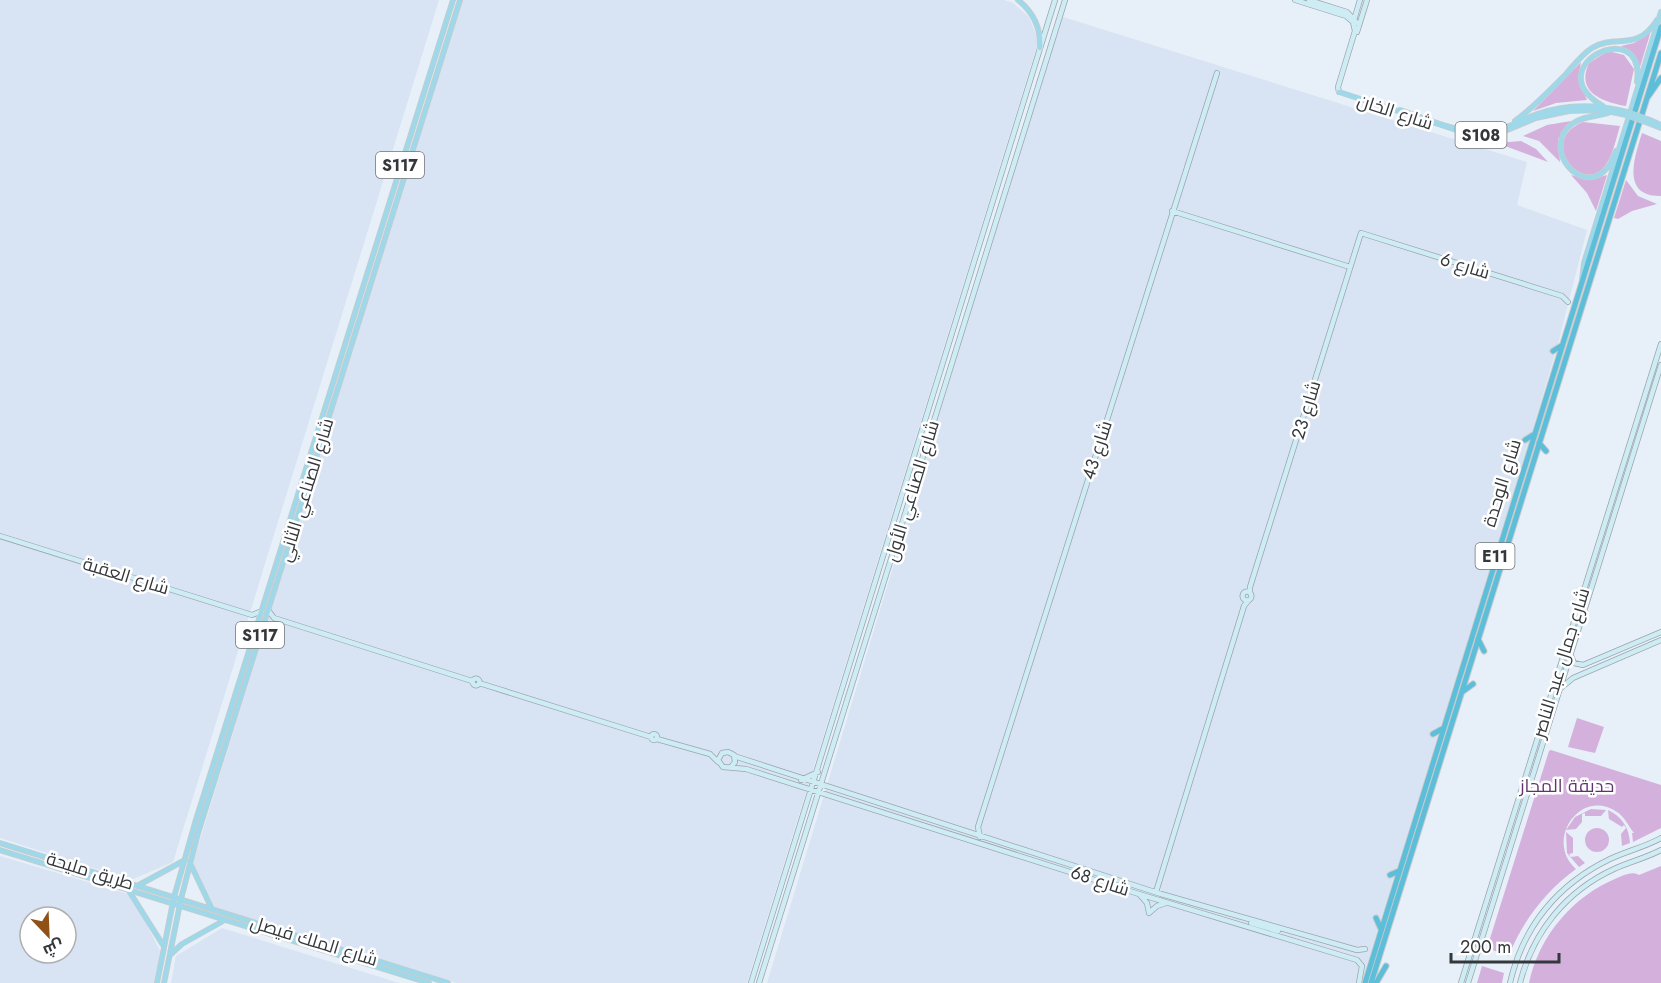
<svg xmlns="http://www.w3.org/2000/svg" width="1661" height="983" font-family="Jost,Cairo,sans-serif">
	<rect width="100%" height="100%" fill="#e7eff8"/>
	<path fill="#d8e4f4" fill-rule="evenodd" d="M0,0H439L173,862L131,880L0,838Z
		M460,0H1004L1013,3L1029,17L1037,37V46L747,983H456L215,908L193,862Z
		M1060,16L1527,162L1517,205L1587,230L1559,340L1530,438L1361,983H767Z
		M0,856L128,894L141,913L160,951L155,983H0ZM30,917H66V953H30Z
		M222,928L399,983H171L176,956Z"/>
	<path fill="#d4b1dd" d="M1650,33V34L1640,67L1633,54L1621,46L1634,43Z
		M1608,51L1624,55L1634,69L1626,106C1604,102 1575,93 1589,63Z
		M1581,62L1578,79L1587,100L1556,103L1533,111Z
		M1571,121L1558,139L1560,162L1539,141L1523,136L1547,125Z
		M1583,122L1620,126C1616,139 1613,155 1605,166C1582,196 1537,140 1583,122Z
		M1642,133L1661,141V196C1620,197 1635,156 1642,133Z
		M1521,141L1536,149L1548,162L1497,143Z
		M1571,175L1589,180L1607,175L1596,211L1587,193Z
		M1626,180L1638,196L1657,204L1632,211L1618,219L1614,218Z
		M1577,718L1604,727L1595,753L1568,747Z
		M1551,750L1661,785V828L1633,842L1632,833H1634C1628,826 1625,817 1617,812C1580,787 1544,841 1576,869C1547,890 1522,921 1509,956L1487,948L1549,751Z
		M1591,809L1606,810L1601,816H1585V813L1582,814V822L1576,829L1566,830L1575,817Z
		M1608,810C1622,817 1629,827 1630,843L1622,846L1621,834L1626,828L1624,825L1622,827L1609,819Z
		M1585 840a12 12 0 1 1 24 0a12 12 0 1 1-24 0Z
		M1566,832L1573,838V853L1569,854L1571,857L1578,856L1585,863L1579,867L1567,853Z
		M1661,866V983H1529C1539,936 1573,896 1617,878C1625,875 1632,871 1639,875Z
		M1482,966L1504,973L1502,983H1477Z"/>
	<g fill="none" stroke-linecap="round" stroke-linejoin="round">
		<defs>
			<path id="secondary" d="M1295,0L1346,16L1353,22L1355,31L1338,87L1339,92
				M1309,0L1347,12L1357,23
				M1354,20L1360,0
				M1357,32L1367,0
				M1172,211L1350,267
				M0,536L252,615L262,611
				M1242.5 596a4.5 4.5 0 1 1 9 0a4.5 4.5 0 1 1-9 0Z
				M1250,593V587L1361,233L1562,296L1568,302
				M268,610L274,618L472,681
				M1571,656L1574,663L1583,665L1661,632
				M472.5 682a3.5 3.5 0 1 1 7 0a3.5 3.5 0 1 1-7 0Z
				M479,683L651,737
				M1561,688L1573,678L1661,640
				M651 737a3 3 0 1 1 6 0a3 3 0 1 1-6 0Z
				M657,739L710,754L718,762
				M734,756L1161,894L1357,950L1365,949
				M731,767L735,762L734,755L728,752L722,753L718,760L723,767L746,769L1139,894L1357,960L1362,966L1359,983
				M801,780L818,772
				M980,837L978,827L1217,73
				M1156,892L1244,606L1248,601
				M1140,895L1147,903L1149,913
				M1149,913L1157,906L1166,903
				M1251,923L1278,931
				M751,983L1055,0
				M759,983L1065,0
				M1461,983L1661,344
				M1468,983L1661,365
				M1510,983C1523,926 1558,884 1610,859C1627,851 1645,847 1661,838
				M1520,983C1533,932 1566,891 1614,869C1629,862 1646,858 1661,850"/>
			<path id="primary" d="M1018,0C1033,12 1041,29 1040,48
				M1339,92L1472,135L1500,133L1536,118L1569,111L1602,110L1626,115
				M1603,106C1535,67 1646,13 1637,82
				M1400,110C1427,119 1457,133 1485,132C1503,131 1519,121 1537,114C1566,104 1597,104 1627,112
				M1608,113C1596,117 1582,116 1572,124C1540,148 1582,198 1607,168C1612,163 1613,157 1616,151
				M1650,120L1661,125
				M1515,121C1534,107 1549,91 1566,74C1574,65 1582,54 1592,48C1617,33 1636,53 1657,20
				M1648,123L1661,128
				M1582,280L1584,263L1661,12
				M0,843L448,983
				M0,850L429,983
				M191,865L212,909
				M137,886L185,860
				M129,891L163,945
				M170,955L182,944L223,921
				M157,983L174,897L195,823L453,0
				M164,983L181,899L198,833L460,0"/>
			<path id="highway" d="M1647,98L1661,78
				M1553,351L1561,346
				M1525,440L1533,435
				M1539,443L1546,451
				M1478,639L1484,651
				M1462,692L1473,684
				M1433,734L1442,729
				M1390,875L1399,871
				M1376,918L1381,929
				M1365,983L1661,27
				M1371,983L1661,53
				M1376,983L1386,966"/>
		</defs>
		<use href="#secondary" stroke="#9ca4ad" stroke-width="6"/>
		<use href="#primary" stroke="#cacbcc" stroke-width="6"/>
		<use href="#highway" stroke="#cacbcc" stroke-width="7"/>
		<use href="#secondary" stroke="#ceecf4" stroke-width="4.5"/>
		<use href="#primary" stroke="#9ed8e9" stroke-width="4.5"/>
		<use href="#highway" stroke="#5dbeda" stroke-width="5"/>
		<defs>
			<path id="primary-bridge" d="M1627,112L1650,120
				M1626,115L1648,123"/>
		</defs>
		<use href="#primary-bridge" stroke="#cacbcc" stroke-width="6" stroke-linecap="butt"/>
		<use href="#primary-bridge" stroke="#9ed8e9" stroke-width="4.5"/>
	</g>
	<g text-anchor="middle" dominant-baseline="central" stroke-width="5" stroke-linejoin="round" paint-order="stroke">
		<g fill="#fff" stroke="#727476" stroke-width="1.5">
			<rect x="1455.5" y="122" width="51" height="26" rx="4.5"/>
			<rect x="376" y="152" width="48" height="26" rx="4.5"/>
			<rect x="1475.5" y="543" width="39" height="26" rx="4.5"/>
			<rect x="236" y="622" width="48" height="26" rx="4.5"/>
		</g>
		<g font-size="16" font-weight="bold" fill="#35383b">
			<text x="1481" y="135">S108</text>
			<text x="400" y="165">S117</text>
			<text x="1495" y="556">E11</text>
			<text x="260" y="635">S117</text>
		</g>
		<g font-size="18" fill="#35383b" stroke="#fff">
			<text transform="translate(1395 112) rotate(18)">شارع الخان</text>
			<text transform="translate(1465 266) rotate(17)">شارع 6</text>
			<text transform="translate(1306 410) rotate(-73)">شارع 23</text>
			<text transform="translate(1097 450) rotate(-72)">شارع 43</text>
			<text transform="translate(1502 483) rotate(-73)">شارع الوحدة</text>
			<text transform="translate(306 490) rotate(-73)">شارع الصناعي الثاني</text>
			<text transform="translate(912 491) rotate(-73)">شارع الصناعي الأول</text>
			<text transform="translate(126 576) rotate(17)">شارع العقبة</text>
			<text transform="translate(1561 663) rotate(-73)">شارع جمال عبد الناصر</text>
			<text transform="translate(90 871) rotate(17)">طريق مليحة</text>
			<text transform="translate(1100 881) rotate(18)">شارع 68</text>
			<text transform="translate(314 941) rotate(17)">شارع الملك فيصل</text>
		</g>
		<g font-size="18" fill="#61336d" stroke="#fff">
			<text x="1567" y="786">حديقة المجاز</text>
		</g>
	</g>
	<g transform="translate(48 935) rotate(157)"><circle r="28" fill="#ffffff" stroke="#aeafb1" stroke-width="1.5"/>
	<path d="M0-4.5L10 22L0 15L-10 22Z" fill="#905117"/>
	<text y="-9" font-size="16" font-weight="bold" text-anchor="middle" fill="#35383b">ش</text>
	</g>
	<path d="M1451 953v9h108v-9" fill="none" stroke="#35383b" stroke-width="3"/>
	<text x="1460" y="953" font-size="18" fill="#35383b" stroke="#ffffff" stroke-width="4.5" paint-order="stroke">200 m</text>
</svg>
